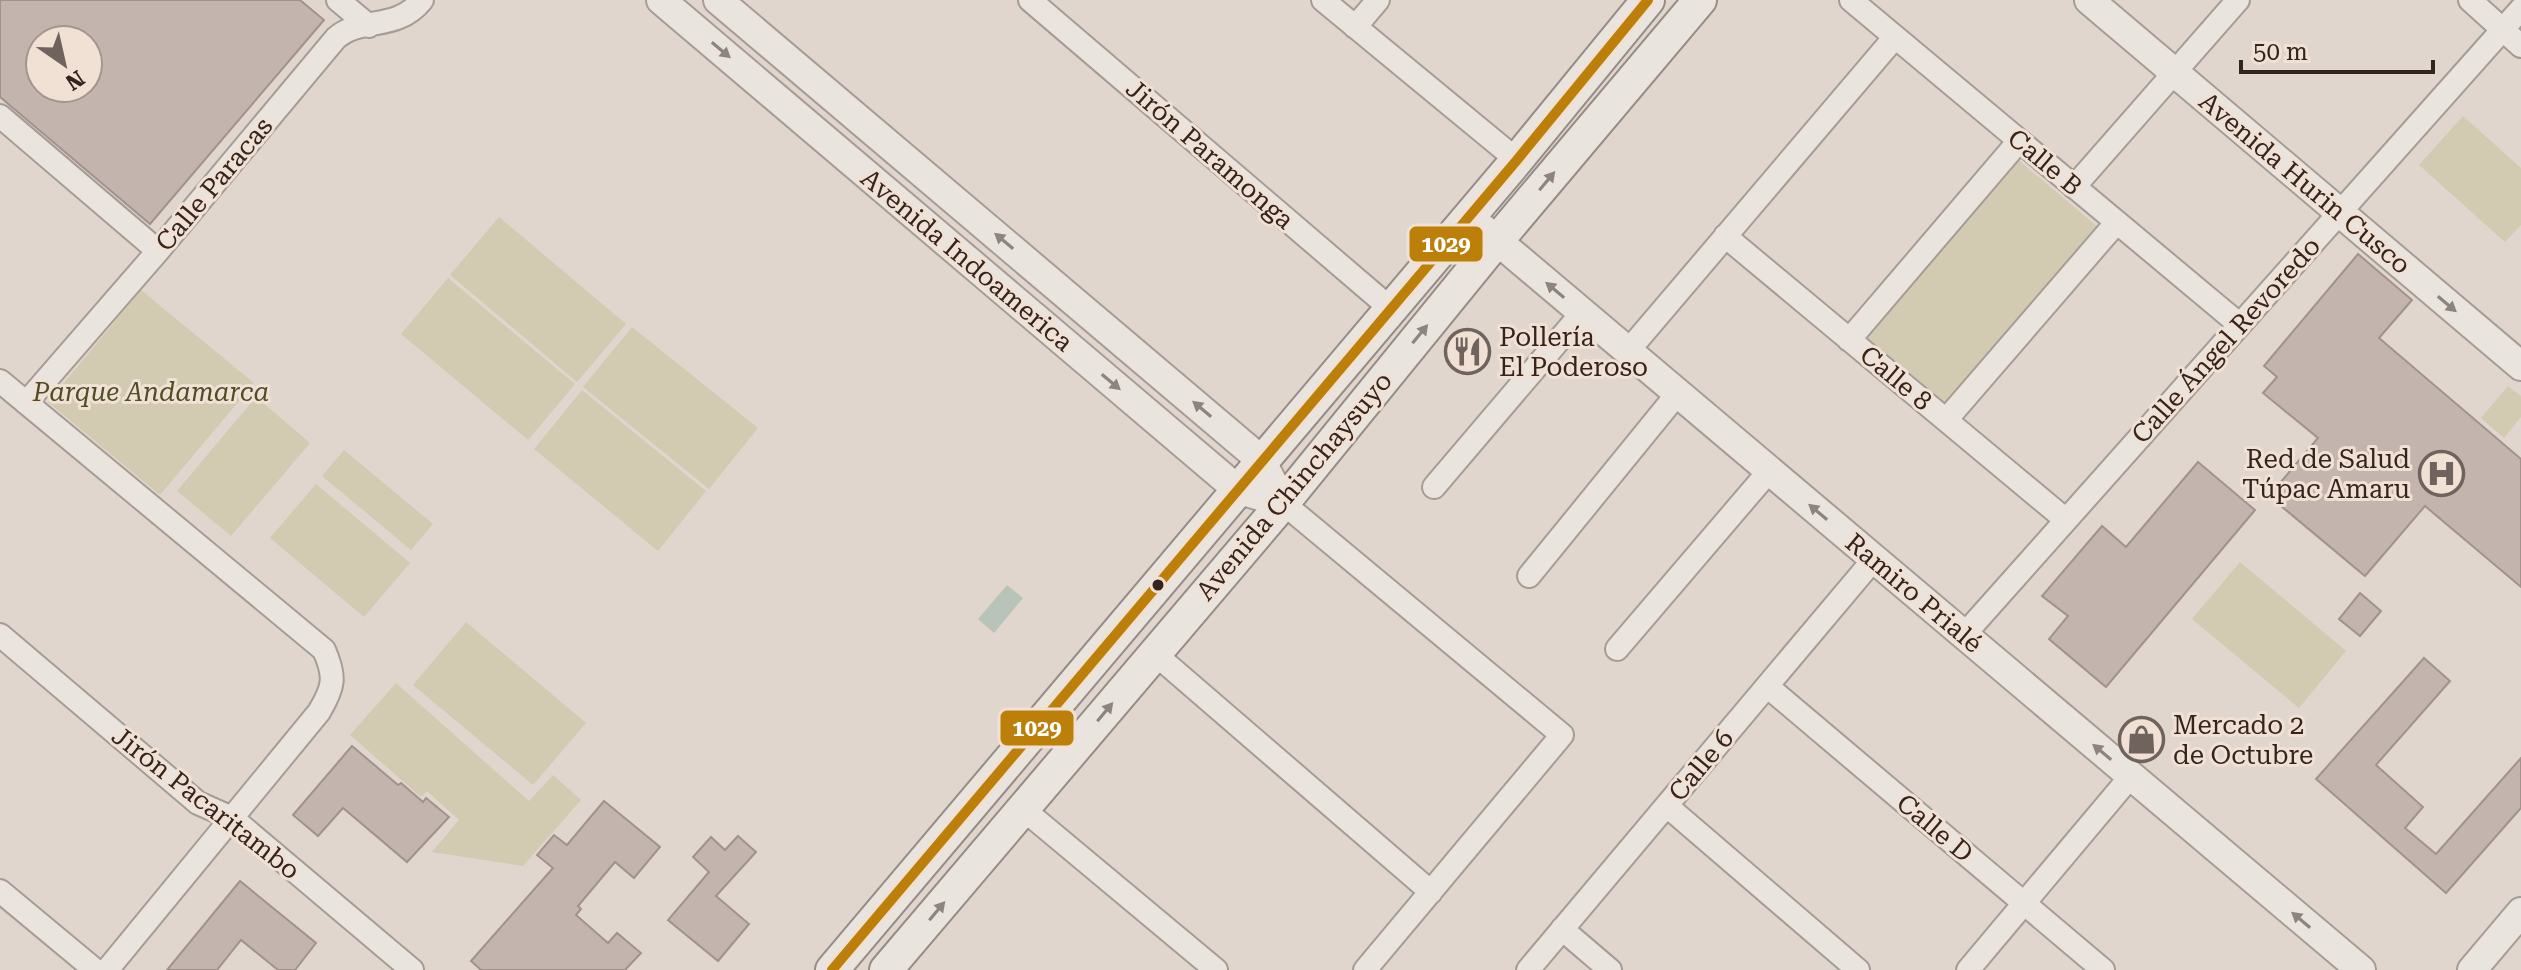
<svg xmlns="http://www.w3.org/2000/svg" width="2521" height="970" font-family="'Roboto Serif',serif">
	<rect width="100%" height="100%" fill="#e1d6cd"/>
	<path fill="#d2cab1" d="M2463,116L2521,168V225L2505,242L2419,165Z
		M2017,159L2099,228L1948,406L1865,337Z
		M499,217L626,324L577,382L450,275Z
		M448,278L575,384L528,440L401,334Z
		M141,290L254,383L160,495L48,402Z
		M632,327L758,428L709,489L583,387Z
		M2508,386L2521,396V417L2504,438L2481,418Z
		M582,390L706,491L658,551L534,449Z
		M256,397L310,443L231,536L177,491Z
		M344,450L433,524L411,550L322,476Z
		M316,484L410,563L364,617L270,538Z
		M2240,562L2346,651L2299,708L2192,619Z
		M466,622L586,723L533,785L413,685Z
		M396,683L529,801L553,775L581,800L523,866L432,852L459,820L427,791L421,797L350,735Z"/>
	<path fill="#b8c4b9" d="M1007,585L1023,598L994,633L978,619Z"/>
	<path fill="#c4b4ae" stroke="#a1928d" stroke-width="2" fill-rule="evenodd" d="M0,0H300L324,20L150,224L0,97ZM40,40H88V88H40Z
		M2358,254L2412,300L2379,338L2521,459V587L2425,506L2365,576L2269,496L2318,438L2263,393L2277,377L2264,366Z
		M2198,462L2255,510L2106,687L2049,639L2068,616L2042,596L2102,526L2126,547Z
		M2360,593L2381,611L2360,636L2339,619Z
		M2424,658L2450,681L2376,765L2423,807L2405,828L2436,854L2521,758V808L2446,893L2316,779Z
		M352,746L398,785L401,783L423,802L426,798L449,817L407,862L343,808L318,836L293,815Z
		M604,801L660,847L634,878L615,862L578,906L581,909L576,915L608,943L617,933L641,953L625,970H481L471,961L553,868L537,855L554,835L567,845Z
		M738,836L756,852L716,896L749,924L718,961L668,920L709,872L693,857L711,837L725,850Z
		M240,881L316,943L295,970H278L241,940L217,970H167Z"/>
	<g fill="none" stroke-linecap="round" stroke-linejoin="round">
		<defs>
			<path id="minor" d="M338,0L369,26
				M1030,0L1390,308
				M1323,0L1517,160
				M1851,0L2240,325
				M2470,0L2521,46
				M1355,27L1378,0
				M0,116L158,251
				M2074,187L2238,0
				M1725,236L2066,520
				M1849,340L2019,141
				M1628,351L1895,37
				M0,381L324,650C336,677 334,687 319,712L107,970
				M26,403L158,251L336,38C361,16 396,32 422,0
				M1946,420L2117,222
				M1434,487L1582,313
				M1283,503L1562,735L1365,970
				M1529,576L1678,393
				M0,635L198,803L232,818L412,970
				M1963,636L2521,9
				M1617,649L1770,470
				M1154,653L1431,892
				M1767,686L2103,970
				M1667,806L1858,970
				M1023,809L1216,970
				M0,891L95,970
				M1562,929L1610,970
				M1528,970L1874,559
				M1968,970L2131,776"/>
			<path id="tertiary" d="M661,0L1237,489L1283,503
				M718,0L1261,460L1283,503
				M2089,0L2521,366
				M1468,216L2361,970
				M2472,970L2521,912"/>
			<path id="secondary" d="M832,970L1517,160L1648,0
				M886,970L1283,503L1485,255L1700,0"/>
		</defs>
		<use href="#minor" stroke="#a69c96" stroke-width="26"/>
		<use href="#tertiary" stroke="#a69c96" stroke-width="32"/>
		<use href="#secondary" stroke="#968c86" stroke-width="36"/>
		<use href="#minor" stroke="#eae4de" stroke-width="22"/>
		<use href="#tertiary" stroke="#eae4de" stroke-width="28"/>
		<use href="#secondary" stroke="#eae4de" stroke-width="32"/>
		<defs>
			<path id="bus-1" d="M832,970L1517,160L1648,0"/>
		</defs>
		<use href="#bus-1" stroke="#f1e1d4" stroke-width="16"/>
		<use href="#bus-1" stroke="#bc7f09" stroke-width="10"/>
	</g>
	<defs><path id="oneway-solid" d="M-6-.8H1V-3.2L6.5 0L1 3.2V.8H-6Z" transform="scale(2)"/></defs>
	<g fill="#8e847e">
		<use href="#oneway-solid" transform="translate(721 50) rotate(40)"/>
		<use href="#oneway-solid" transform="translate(1547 181) rotate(-50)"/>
		<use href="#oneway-solid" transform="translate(1004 241) rotate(-140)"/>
		<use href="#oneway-solid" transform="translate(1555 290) rotate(-140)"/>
		<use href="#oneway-solid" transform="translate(2447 304) rotate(40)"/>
		<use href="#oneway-solid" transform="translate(1420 334) rotate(-51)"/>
		<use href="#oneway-solid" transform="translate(1111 382) rotate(40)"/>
		<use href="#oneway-solid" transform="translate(1202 409) rotate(-140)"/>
		<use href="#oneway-solid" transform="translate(1818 512) rotate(-140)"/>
		<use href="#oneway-solid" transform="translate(1105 712) rotate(-50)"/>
		<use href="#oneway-solid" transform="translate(2102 752) rotate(-140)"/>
		<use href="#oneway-solid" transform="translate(937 911) rotate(-50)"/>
		<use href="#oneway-solid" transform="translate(2301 920) rotate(-140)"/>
	</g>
	<defs>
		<symbol id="restaurant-ring" viewBox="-11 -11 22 22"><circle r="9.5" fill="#f1e1d4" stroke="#70625c" stroke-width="1.5"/><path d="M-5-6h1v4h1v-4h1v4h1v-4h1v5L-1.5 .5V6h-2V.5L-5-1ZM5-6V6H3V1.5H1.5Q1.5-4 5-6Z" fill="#70625c"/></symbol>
		<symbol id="hospital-ring" viewBox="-11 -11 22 22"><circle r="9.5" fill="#f1e1d4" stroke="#70625c" stroke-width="1.5"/><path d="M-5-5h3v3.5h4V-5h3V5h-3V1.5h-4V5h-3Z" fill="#70625c"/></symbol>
		<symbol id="shop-ring" viewBox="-11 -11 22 22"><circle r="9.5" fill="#f1e1d4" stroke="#70625c" stroke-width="1.5"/><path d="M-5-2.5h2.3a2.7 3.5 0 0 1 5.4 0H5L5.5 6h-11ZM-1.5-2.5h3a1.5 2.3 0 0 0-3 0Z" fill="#70625c"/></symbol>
	</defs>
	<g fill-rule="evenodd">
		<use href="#restaurant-ring" x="1442" y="326" width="51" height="51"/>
		<use href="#hospital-ring" x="2416" y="448" width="51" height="51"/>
		<use href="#shop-ring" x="2116" y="714" width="51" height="51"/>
	</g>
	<circle fill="#33241f" stroke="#f1e1d4" stroke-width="3" cx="1158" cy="585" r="7"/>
	<g text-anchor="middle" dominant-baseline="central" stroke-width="6" stroke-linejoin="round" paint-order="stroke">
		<g font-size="26" fill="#33241f" stroke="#f1e1d4">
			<text transform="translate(1210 154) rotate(41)">Jirón Paramonga</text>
			<text transform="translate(2045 162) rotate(40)">Calle B</text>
			<text transform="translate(2305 183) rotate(40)">Avenida Hurin Cusco</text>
			<text transform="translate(214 184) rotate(-50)">Calle Paracas</text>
			<text transform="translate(967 260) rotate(40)">Avenida Indoamerica</text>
			<text transform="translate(2226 340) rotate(-48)">Calle Ángel Revoredo</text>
			<text transform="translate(1896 378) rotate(40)">Calle 8</text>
			<text transform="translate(1294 486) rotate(-50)">Avenida Chinchaysuyo</text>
			<text transform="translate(1914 593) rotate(40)">Ramiro Prialé</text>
			<text transform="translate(1701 765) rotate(-50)">Calle 6</text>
			<text transform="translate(206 803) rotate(38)">Jirón Pacaritambo</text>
			<text transform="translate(1935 828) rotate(40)">Calle D</text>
		</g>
		<g font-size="26" fill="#33241f" stroke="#f1e1d4" text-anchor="start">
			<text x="1499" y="337">Pollería<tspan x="1499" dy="30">El Poderoso</tspan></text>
			<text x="2410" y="459" text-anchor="end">Red de Salud<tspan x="2410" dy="30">Túpac Amaru</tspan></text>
			<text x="2173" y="725">Mercado 2<tspan x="2173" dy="30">de Octubre</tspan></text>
		</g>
		<g font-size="26" font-style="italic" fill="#4d4e28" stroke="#f1e1d4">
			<text x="151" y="392">Parque Andamarca</text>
		</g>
	</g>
	<g stroke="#f1e1d4" stroke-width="3">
		<rect x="1408" y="225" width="76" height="38" rx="8" fill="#bc7f09"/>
		<rect x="999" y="709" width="76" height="38" rx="8" fill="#bc7f09"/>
	</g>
	<g font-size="22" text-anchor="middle" font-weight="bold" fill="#fff">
		<text x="1446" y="252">1029</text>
		<text x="1037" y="736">1029</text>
	</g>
	<g transform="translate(64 64) rotate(146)"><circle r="38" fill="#f1e1d4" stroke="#a5958c" stroke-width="2"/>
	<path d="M0-6L14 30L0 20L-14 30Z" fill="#70625c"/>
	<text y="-12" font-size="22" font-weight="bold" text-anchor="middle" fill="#33241f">N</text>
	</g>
	<path d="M2241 60v12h192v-12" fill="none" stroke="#33241f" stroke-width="4"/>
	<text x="2253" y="60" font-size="24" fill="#33241f" stroke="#f1e1d4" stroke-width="6" paint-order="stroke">50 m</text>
</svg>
